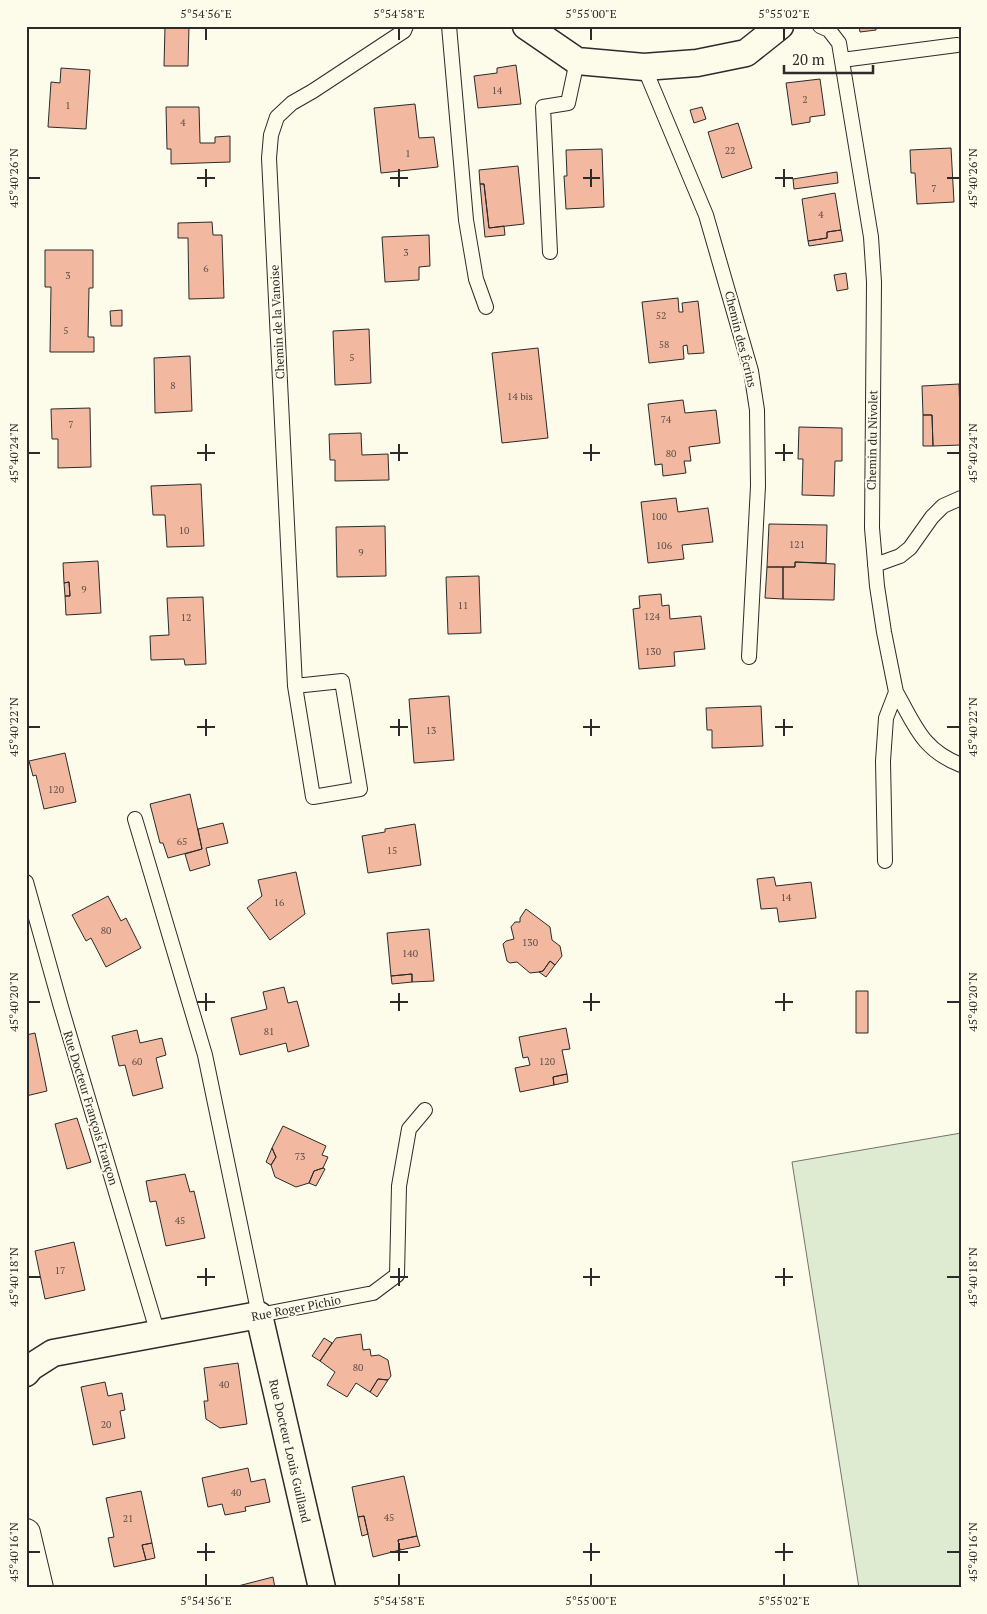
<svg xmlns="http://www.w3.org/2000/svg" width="987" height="1614" font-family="'PT Serif',serif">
	<rect width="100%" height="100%" fill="#fdfbea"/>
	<path fill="#deebd1" stroke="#74746e" d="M961,1133V1588H859L792,1162Z"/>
	<path fill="#f2b8a0" stroke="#2b2b2b" d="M165,26H189L188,66H164Z
		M859,26H876V30L860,32Z
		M516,65L521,104L478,108L474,76L497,73V68Z
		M61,68L90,70L86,129L48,127L51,82L60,83Z
		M820,79L825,115L810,117V122L792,125L786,83Z
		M415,104L419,138L434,137L438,167L381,173L374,108Z
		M166,107H199L200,143H215V137L230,136V162L171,164V149H167Z
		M702,107L706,119L694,123L690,110Z
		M738,123L752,168L722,178L708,132Z
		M951,148L954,202L917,204L915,173H911L910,150Z
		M602,149L604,207L566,209L564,176H567L566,150Z
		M518,166L524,224L489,228L484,184H480L479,170Z
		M837,172L838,183L794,189L793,179Z
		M480,184H484L489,228L504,226L505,235L485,237Z
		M835,193L841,230L827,232V238L808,241L802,199Z
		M212,222L213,235H222L224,298L189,299L188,238H178V223Z
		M841,230L843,241L809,246L808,241L827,238V232Z
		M429,235L430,266L419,267V280L385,282L382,237Z
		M45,250H93V288H89L88,337H94V352H50L51,287H45Z
		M846,273L848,289L837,291L834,275Z
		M678,298L679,312H683L682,303L698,301L704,353L688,354L687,345L683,346L684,359L649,363L642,302Z
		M122,310V326H111L110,311Z
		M369,329L371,383L335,385L333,331Z
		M538,348L548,438L502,443L492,353Z
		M190,356L192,411L155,413L154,358Z
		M959,384L961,445L933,446L932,415H923L922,386Z
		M683,400L685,413L716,410L720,443L689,447L691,461H684L686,473L663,476L662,464L655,465L648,404Z
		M90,408L91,467L58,468V439H52L51,409Z
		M923,415H932L933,446H923Z
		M799,427L842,428V461H835L834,496L802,495L803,459H798Z
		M361,433L362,455L388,454L389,480L335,481V460H330L329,434Z
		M201,484L204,546L167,547L165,515H153L151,486Z
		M676,498L678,512L708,508L713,542L682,545L684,559L648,563L641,502Z
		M769,524L827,525L826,563L795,562V567H767Z
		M385,526L386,576L337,577L336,527Z
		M98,561L101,613L66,615L65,596H70L69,582L64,583L63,563Z
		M795,562L835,564L834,600L783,599V567H795Z
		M767,567H783V599L765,598Z
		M479,576L481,633L448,634L446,577Z
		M69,582L70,596H65L64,583Z
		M661,594L662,606L669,605L670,619L701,616L705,649L674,652L675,666L639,669L633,609L640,608L639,596Z
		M203,597L206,664L185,665L184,659L151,660L150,636L169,635L167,598Z
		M449,696L454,760L414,763L409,699Z
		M761,706L763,746L712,748V730H707L706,708Z
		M65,753L76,802L44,809L36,775L33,776L29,761Z
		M190,794L202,849L168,858L163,843H160L150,804Z
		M223,823L228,843L206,848L210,865L190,871L185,854L202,849L198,829Z
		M415,824L421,865L368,873L362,836L385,832V829Z
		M296,872L305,914L270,940L247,908L262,896L258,880Z
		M774,877L776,886L811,882L816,918L779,922L777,908L761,909L757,879Z
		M108,896L121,921L126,918L141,948L106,967L91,938L86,941L72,915Z
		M526,909L550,927L552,940L560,946L562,956L555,965L550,961L543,971L539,972L530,973L517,962L510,963L507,961L503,944L506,941L514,939L511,927L515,922H520V918Z
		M429,929L434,981L412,982V974L391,976L387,933Z
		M550,961L555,965L546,977L539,972L543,971Z
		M412,974V982L392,984L391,976Z
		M284,987L288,1003L297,1001L309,1046L288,1052L286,1043L240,1055L231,1018L267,1009L263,992Z
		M856,991H868V1033H856Z
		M566,1028L570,1049L562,1050L567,1074L553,1077L554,1085L520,1092L515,1068L530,1065L528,1057L523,1058L519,1037Z
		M137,1030L140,1043L162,1038L166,1055L156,1058L163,1088L133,1096L125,1065L119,1066L112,1036Z
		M35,1033L47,1091L26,1096V1035Z
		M567,1074L568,1082L554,1085L553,1077Z
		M77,1118L91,1162L67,1169L55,1124Z
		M283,1126L326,1146L322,1155L328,1157L323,1168L314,1171L309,1183L296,1187L275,1177L271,1165L276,1157L272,1148Z
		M272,1148L276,1157L271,1165L266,1162Z
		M323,1168L325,1169L316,1186L309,1183L314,1171Z
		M185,1174L190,1192L194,1191L205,1238L166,1246L156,1201L150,1202L146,1181Z
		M74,1242L85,1290L45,1299L35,1251Z
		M361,1334L363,1350L370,1349L371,1356L379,1355L388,1360L391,1376L388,1380L378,1379L370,1392L356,1383L347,1397L327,1385L335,1372L320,1361L336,1338Z
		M324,1338L332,1343L320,1361L312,1356Z
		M238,1363L247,1424L220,1428L206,1419L204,1401H208L204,1368Z
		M378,1379L388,1380L377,1397L370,1392Z
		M105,1382L108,1396L122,1393L125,1410L120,1411L125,1438L93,1445L81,1387Z
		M248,1468L251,1482L265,1479L270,1502L245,1507L246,1511L225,1515L222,1504L208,1507L202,1478Z
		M404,1476L417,1536L398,1540L400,1550L373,1557L364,1516L358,1517L352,1487Z
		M141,1491L152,1543L142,1545L146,1560L114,1567L108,1538L114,1537L106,1498Z
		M364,1516L368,1534L362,1536L358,1517Z
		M417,1536L420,1546L400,1550L398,1540Z
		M152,1543L155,1558L146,1560L142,1545Z
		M273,1577L275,1588H238V1586Z"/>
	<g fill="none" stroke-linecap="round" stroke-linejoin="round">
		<defs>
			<path id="service" d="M449,26L466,220L476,279L486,307
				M820,26L829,30L839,43L871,237L874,282L872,528L877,586L884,632L896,692L886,718L883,761L885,861
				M842,60L957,45
				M644,67L706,215L751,371L757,410L758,486L749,657
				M550,252L543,107L568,103L577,61
				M875,565L900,556L910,548L932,517L943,506L961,498
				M295,686L342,681L360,789L313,797L295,686L269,158L271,135L277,117L292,103L313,91L404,31L406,26
				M896,692C915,725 922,750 961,765
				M135,819L205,1055L259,1315L373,1293L397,1275L399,1186L409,1129L425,1110
				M26,882L61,1007L158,1334"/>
			<path id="minor" d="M526,26L577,61L644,67L697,63L746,53L780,26
				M26,1373L31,1367L53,1353L259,1315L322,1588"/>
			<path id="tertiary" d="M26,1533L39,1588"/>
		</defs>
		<use href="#service" stroke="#2b2b2b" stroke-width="16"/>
		<use href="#minor" stroke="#2b2b2b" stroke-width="29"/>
		<use href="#tertiary" stroke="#2b2b2b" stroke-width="30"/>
		<use href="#service" stroke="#fdfbea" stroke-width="14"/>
		<use href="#minor" stroke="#fdfbea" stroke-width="26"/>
		<use href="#tertiary" stroke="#fdfbea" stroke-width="28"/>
	</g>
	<path fill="none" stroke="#2b2b2b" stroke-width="2" d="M206,28V40M399,28V40M591,28V40M784,28V40M206,169V187M399,169V187M591,169V187M784,169V187M28,178H40M197,178H215M390,178H408M583,178H600M775,178H793M947,178H960M206,444V461M399,444V461M591,444V461M784,444V461M28,453H40M197,453H215M390,453H408M583,453H600M775,453H793M947,453H960M206,719V736M399,719V736M591,719V736M784,719V736M28,727H40M197,727H215M390,727H408M583,727H600M775,727H793M947,727H960M206,993V1011M399,993V1011M591,993V1011M784,993V1011M28,1002H40M197,1002H215M390,1002H408M583,1002H600M775,1002H793M947,1002H960M206,1268V1286M399,1268V1286M591,1268V1286M784,1268V1286M28,1277H40M197,1277H215M390,1277H408M583,1277H600M775,1277H793M947,1277H960M206,1543V1561M399,1543V1561M591,1543V1561M784,1543V1561M28,1552H40M197,1552H215M390,1552H408M583,1552H600M775,1552H793M947,1552H960M206,1574V1586M399,1574V1586M591,1574V1586M784,1574V1586"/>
	<g text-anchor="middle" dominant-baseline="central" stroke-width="4" stroke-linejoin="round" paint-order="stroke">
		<g font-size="10" fill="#5d4e48">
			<text x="497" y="90">14</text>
			<text x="805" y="99">2</text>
			<text x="68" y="105">1</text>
			<text x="183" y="122">4</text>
			<text x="730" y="150">22</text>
			<text x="408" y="153">1</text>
			<text x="934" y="188">7</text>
			<text x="821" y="214">4</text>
			<text x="406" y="252">3</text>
			<text x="206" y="268">6</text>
			<text x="68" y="275">3</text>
			<text x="661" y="315">52</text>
			<text x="66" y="330">5</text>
			<text x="664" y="344">58</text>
			<text x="352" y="357">5</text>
			<text x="173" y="385">8</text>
			<text x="520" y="396">14 bis</text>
			<text x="666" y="419">74</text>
			<text x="71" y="424">7</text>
			<text x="671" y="453">80</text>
			<text x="659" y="516">100</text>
			<text x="184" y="530">10</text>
			<text x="797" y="544">121</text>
			<text x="664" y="545">106</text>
			<text x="361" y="552">9</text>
			<text x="84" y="589">9</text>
			<text x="463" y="605">11</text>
			<text x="652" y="616">124</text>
			<text x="186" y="617">12</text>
			<text x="653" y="651">130</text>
			<text x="431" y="730">13</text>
			<text x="56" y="789">120</text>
			<text x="182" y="841">65</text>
			<text x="392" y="850">15</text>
			<text x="786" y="897">14</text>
			<text x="279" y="902">16</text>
			<text x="106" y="930">80</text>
			<text x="530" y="942">130</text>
			<text x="410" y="953">140</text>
			<text x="269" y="1031">81</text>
			<text x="137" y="1061">60</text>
			<text x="547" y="1061">120</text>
			<text x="300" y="1156">73</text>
			<text x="180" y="1220">45</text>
			<text x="60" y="1270">17</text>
			<text x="358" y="1367">80</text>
			<text x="224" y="1384">40</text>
			<text x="106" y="1424">20</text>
			<text x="236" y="1492">40</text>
			<text x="389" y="1517">45</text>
			<text x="128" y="1518">21</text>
		</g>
		<g font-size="12" fill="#2b2b2b" stroke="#fdfbea">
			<text transform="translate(277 322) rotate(-93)">Chemin de la Vanoise</text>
			<text transform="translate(741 339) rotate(76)">Chemin des Écrins</text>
			<text transform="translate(872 440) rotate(-89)">Chemin du Nivolet</text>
			<text transform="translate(91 1108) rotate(73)">Rue Docteur François Françon</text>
			<text transform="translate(296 1308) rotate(-11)">Rue Roger Pichio</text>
			<text transform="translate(290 1451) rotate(77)">Rue Docteur Louis Guilland</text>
		</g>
	</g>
	<rect width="987" height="1614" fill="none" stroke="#fdfbea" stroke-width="55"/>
	<path d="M784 65v8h89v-8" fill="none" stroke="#2b2b2b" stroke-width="2.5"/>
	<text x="792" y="65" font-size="15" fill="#2b2b2b" stroke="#fdfbea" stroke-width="4" paint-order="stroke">20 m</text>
	<rect x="28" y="28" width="932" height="1558" fill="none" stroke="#2b2b2b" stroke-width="2"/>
	<g font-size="12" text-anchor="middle" fill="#2b2b2b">
		<text x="206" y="18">5°54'56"E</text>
		<text x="399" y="18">5°54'58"E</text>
		<text x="591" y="18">5°55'00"E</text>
		<text x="784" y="18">5°55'02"E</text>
		<text transform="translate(14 178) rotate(-90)" y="4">45°40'26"N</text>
		<text transform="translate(973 178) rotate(-90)" y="4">45°40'26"N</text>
		<text transform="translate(14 453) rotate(-90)" y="4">45°40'24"N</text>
		<text transform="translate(973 453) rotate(-90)" y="4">45°40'24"N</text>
		<text transform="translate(14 727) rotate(-90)" y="4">45°40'22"N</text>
		<text transform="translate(973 727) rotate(-90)" y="4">45°40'22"N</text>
		<text transform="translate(14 1002) rotate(-90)" y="4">45°40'20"N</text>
		<text transform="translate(973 1002) rotate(-90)" y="4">45°40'20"N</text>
		<text transform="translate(14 1277) rotate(-90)" y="4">45°40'18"N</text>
		<text transform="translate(973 1277) rotate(-90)" y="4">45°40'18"N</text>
		<text transform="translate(14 1552) rotate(-90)" y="4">45°40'16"N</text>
		<text transform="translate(973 1552) rotate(-90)" y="4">45°40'16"N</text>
		<text x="206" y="1605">5°54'56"E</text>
		<text x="399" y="1605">5°54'58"E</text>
		<text x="591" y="1605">5°55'00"E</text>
		<text x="784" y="1605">5°55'02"E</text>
	</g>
</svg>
